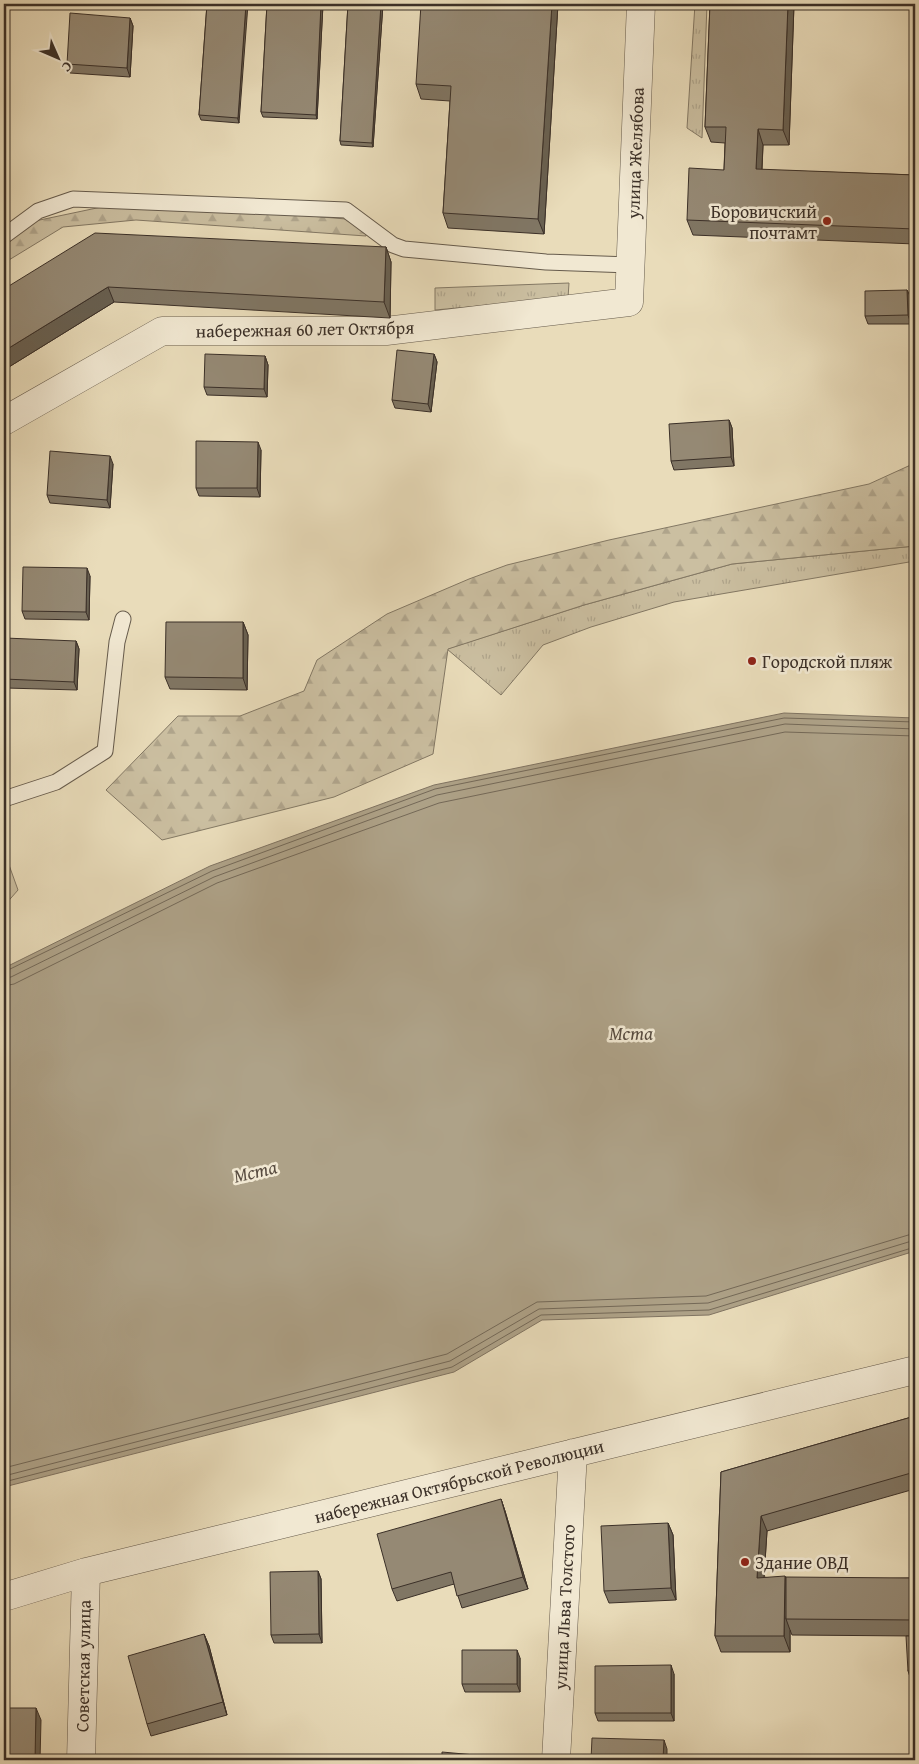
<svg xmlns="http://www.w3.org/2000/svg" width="919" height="1764" font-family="'Gentium Book Plus',serif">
	<defs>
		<pattern id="grass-tufts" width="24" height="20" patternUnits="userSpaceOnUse" patternTransform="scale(1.25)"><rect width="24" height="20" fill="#cbbfa1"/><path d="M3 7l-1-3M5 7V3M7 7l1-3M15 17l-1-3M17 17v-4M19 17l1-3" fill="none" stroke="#afa48b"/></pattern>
		<pattern id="forest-firs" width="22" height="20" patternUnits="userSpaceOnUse" patternTransform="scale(1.25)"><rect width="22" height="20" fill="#cbbfa1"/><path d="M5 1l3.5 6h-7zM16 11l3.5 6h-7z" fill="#afa48b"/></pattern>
	</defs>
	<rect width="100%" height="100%" fill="#e9dcba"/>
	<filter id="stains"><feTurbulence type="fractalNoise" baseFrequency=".004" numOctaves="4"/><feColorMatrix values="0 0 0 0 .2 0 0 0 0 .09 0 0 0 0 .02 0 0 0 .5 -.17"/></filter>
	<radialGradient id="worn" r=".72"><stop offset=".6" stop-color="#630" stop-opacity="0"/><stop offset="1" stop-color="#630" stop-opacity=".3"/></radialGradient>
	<path fill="url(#grass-tufts)" stroke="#837864" d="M695,4H707L702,138L687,128Z
		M569,283L568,298L435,310V288Z
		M915,546V561L674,602L591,627L543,645L501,695L447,649L584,605L732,564Z"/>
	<path fill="url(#forest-firs)" stroke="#837864" d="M130,201L370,221L366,236L136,220L63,227L4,263V233L16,225Z
		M915,463V546L732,564L584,605L448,649L433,754L334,797L162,840L106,790L178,716H240L304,691L317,660L387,614L469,579L507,565L609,540L869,484Z
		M4,851L18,890L4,906Z"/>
	<path fill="#aea288" stroke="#807462" d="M784,713L915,718V1251L709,1315L542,1320L454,1372L4,1487V968L210,866L434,785Z"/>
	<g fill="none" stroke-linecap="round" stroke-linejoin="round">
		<path stroke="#746958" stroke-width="1" d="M4,972L212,871L435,789L784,718L915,722
			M4,978L11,977L214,877L437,795L785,724L915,729
			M4,986L14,984L217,883L439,803L785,732L915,736
			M4,1468L447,1354L537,1302L706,1296L915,1233
			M4,1476L450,1361L539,1309L708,1303L915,1240
			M4,1482L452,1367L541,1315L709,1310L915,1247"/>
		<defs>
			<path id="lane" d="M4,236L38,211L73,199L346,210L393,245L404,249L546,262L630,265
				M4,799L56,782L105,751L117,642L123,619"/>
			<path id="street" d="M4,421L162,331H386L629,302L641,4
				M4,1597L86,1572L915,1370
				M81,1760L86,1572
				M556,1760L573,1453"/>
		</defs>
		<use href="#lane" stroke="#665b4c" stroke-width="17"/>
		<use href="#street" stroke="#665b4c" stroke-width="29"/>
		<use href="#lane" stroke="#f1e8d2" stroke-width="15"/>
		<use href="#street" stroke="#f1e8d2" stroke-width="28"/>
	</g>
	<path fill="#807664" stroke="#3b3028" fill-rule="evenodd" d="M207,4L239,123L201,120L199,115Z
		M267,4H323L317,119L263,117L261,112Z
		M348,4H383L373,147L341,145L340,141Z
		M558,4L544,234L448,228L443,213L450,101L421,99L416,84Z
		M710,4H794L789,145H763L762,170L915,175V244L693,235L687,220L724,170L725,143L711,142L705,127Z
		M130,18L133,26L130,77L70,73L67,64Z
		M386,247L391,262L390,318L114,302L4,370V289Z
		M907,290L911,298V324H868L865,316Z
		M434,354L437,362L431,412L395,408L392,400Z
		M265,356L268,365L267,397L207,395L204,387Z
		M729,420L732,428L734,466L674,470L671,461Z
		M261,450L260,497L199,496L196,488Z
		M113,464L110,508L50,503L47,495Z
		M90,576L89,620L25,619L22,611Z
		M243,622L248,635L247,690L170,689L165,677Z
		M76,641L79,649L77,690L6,688L4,681V666Z
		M915,1416V1636L792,1635L790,1630V1652H721L715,1636L721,1472ZM911,1490L910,1578L786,1581L764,1577L767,1531Z
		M501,1499L505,1511L528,1589L462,1608L454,1584L397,1601L392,1589Z
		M668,1523L673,1535L676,1600L609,1603L604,1591Z
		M318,1571L321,1579L322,1643H274L271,1635Z
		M204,1634L209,1646L227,1715L151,1736L147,1724Z
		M915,1636V1680H911L908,1671Z
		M520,1658V1692H465L462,1684Z
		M674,1674V1721H598L595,1713Z"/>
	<path fill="#686051" stroke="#3b3028" d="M246,4H248L239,123L238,118Z
		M321,4H323L317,119L316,115Z
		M381,4H383L373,147L372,143Z
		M552,4H558L544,234L538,219Z
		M788,4H794L789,145L783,130Z
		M130,18L133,26L130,77L127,68Z
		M758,129L763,145L761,185L756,169Z
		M386,247L391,262L390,318L384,302Z
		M108,287L114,302L4,370V351Z
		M907,290L911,298V324L908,315Z
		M434,354L437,362L431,412L428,404Z
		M265,356L268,365L267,397L264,389Z
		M729,420L732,428L734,466L731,457Z
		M258,442L261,450L260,497L257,488Z
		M110,456L113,464L110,508L107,500Z
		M87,568L90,576L89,620L86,612Z
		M243,622L248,635L247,690L243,678Z
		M76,641L79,649L77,690L74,682Z
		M501,1499L505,1511L528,1589L523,1577Z
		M761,1516L767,1531L763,1593L757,1578Z
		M668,1523L673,1535L676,1600L671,1588Z
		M318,1571L321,1579L322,1643L319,1634Z
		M785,1576L790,1592L786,1619L790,1630V1652L784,1636Z
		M204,1634L209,1646L227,1715L223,1702Z
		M517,1650L520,1658V1692L517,1684Z
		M671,1665L674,1674V1721L671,1713Z
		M36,1708L41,1720L40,1760H35Z
		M664,1740L667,1749V1760H663Z"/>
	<path fill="#958974" stroke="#3b3028" d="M207,4H246L238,118L199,115Z
		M267,4H321L316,115L261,112Z
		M348,4H381L372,143L340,141Z
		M421,4H552L538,219L443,213L451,86L416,84Z
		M710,4H788L783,130L758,129L756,169L915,175V229L687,220L689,168L724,170L726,127H705Z
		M70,13L130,18L127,68L67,64Z
		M95,233L386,247L384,302L108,287L4,351V289Z
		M907,290L908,315L865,316V291Z
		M397,350L434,354L428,404L392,400Z
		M205,354L265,356L264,389L204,387Z
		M729,420L731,457L671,461L669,424Z
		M196,441L258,442L257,488H196Z
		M50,451L110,456L107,500L47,495Z
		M23,567L87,568L86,612L22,611Z
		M166,622H243V678L165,677Z
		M5,638L76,641L74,682L4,679Z
		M915,1416V1620L786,1619V1577L910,1578L911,1473L761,1516L757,1578L785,1576L784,1636H715L721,1472Z
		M501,1499L523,1577L457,1596L451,1572L392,1589L377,1534Z
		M668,1523L671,1588L604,1591L601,1526Z
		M318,1571L319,1634L271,1635L270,1572Z
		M204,1634L223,1702L147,1724L128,1656Z
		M906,1636H915V1671H908Z
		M462,1650H517V1684H462Z
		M671,1665V1713H595V1666Z
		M4,1708H36L35,1760H4Z
		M592,1738L664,1740L663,1760H591Z
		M911,1743H915V1760H911Z
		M442,1752L508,1758V1760H442Z"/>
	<g fill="#8f2418" stroke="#f1e8d2" stroke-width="2">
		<circle cx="827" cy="221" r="5"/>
		<circle cx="752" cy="661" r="5"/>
		<circle cx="745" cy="1562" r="5"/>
	</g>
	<g text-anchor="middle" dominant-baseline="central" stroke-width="5" stroke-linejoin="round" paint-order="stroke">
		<g font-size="18" fill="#3b3028" stroke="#f1e8d2">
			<text transform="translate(635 153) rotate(-88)">улица Желябова</text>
			<text transform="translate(305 329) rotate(-1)">набережная 60 лет Октября</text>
			<text transform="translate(459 1481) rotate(-14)">набережная Октябрьской Революции</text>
			<text transform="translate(564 1607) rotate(-87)">улица Льва Толстого</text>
			<text transform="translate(83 1666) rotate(-89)">Советская улица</text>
		</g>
		<g font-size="18" fill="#3b3028" stroke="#f1e8d2" text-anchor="start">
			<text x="817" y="211" text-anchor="end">Боровичский<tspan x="817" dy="21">почтамт</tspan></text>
			<text x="762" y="661">Городской пляж</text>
			<text x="755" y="1562">Здание ОВД</text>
		</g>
		<g font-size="19" font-style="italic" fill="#584c40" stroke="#f1e8d2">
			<text x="631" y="1033">Мста</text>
			<text transform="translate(255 1171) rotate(-13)">Мста</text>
		</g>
	</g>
	<rect width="919" height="1764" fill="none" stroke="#e9dcba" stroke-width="20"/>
	<rect x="5" y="5" width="909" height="1754" fill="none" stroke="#3b3028" stroke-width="2.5"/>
	<rect x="10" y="10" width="899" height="1744" fill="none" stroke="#3b3028"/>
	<g transform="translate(58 58) rotate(135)" stroke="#f1e8d2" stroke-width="4" paint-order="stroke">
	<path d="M0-4L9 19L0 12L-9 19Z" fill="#3b3028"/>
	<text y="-8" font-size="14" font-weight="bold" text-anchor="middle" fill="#3b3028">С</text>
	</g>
	<rect width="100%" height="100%" filter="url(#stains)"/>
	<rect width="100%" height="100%" fill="url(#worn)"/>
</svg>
